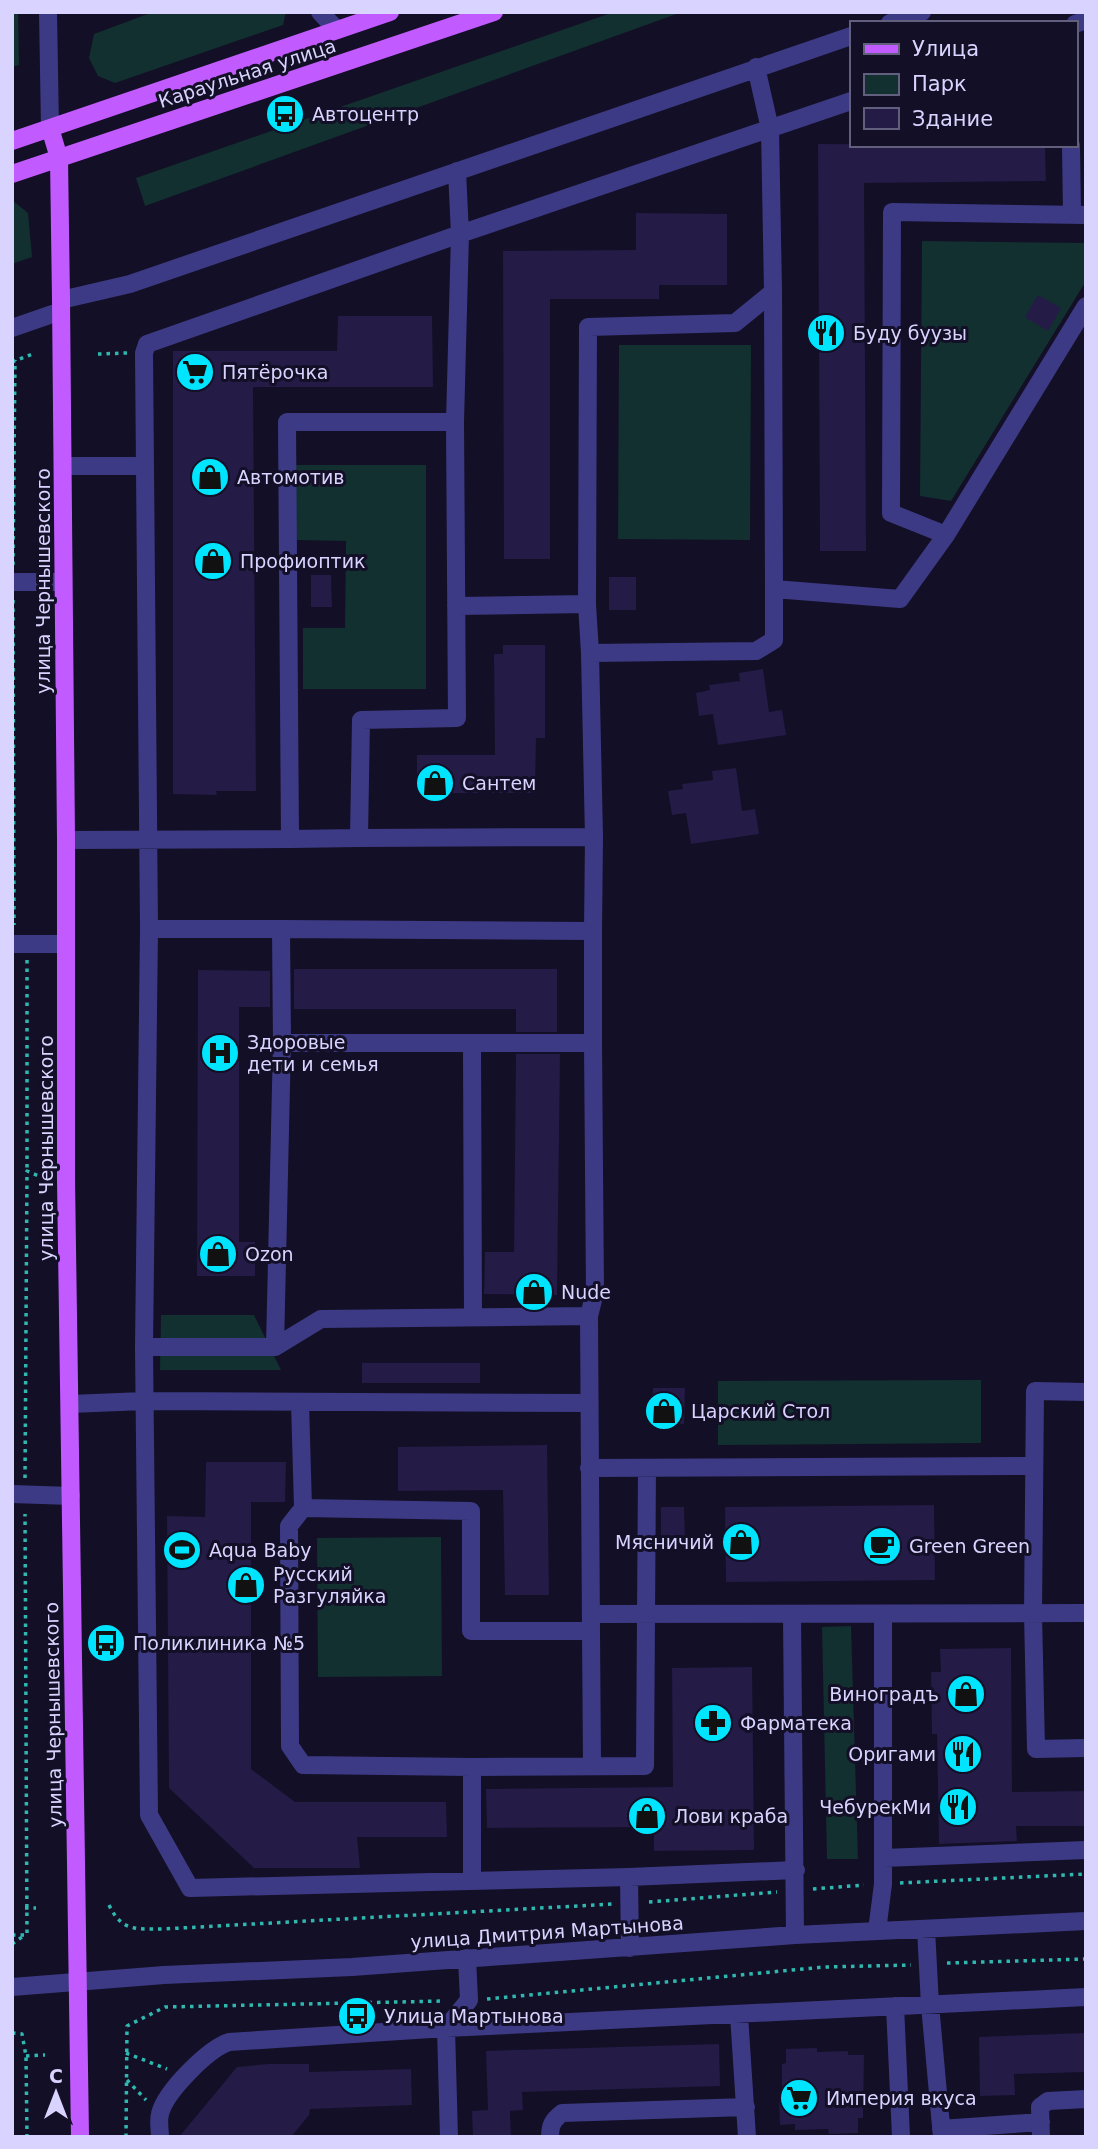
<svg xmlns="http://www.w3.org/2000/svg" width="1098" height="2149" font-family="'DejaVu Sans',sans-serif">
	<rect width="100%" height="100%" fill="#130f26"/>
	<path fill="#12302f" d="M12,12H18L19,65L12,67Z
		M153,12H286L283,25L115,83L98,76L89,58L94,34Z
		M614,12H682L145,206L136,178Z
		M12,200L28,213L32,257L12,264Z
		M922,241L1086,243V281L951,501L920,496Z
		M619,345H751L750,540L618,539Z
		M296,465H426V689H303V628H345L346,541L296,540Z
		M161,1315H254L281,1370H160Z
		M981,1380V1443L718,1445V1381Z
		M441,1537L442,1676L318,1677L317,1538Z
		M851,1626L858,1859H827L822,1627Z"/>
	<path fill="#241b47" d="M818,144L1045,145L1046,181L864,183L866,551H820Z
		M636,213L727,214V285H659V299H550V559H504L503,251L636,250Z
		M1038,295L1061,308L1048,331L1025,317Z
		M338,316H432L433,387H253L256,791H216L217,795L173,794V351H337Z
		M311,575H331L332,607H311Z
		M609,577H636V610H609Z
		M503,645H545V738H536L535,793H417V755H495L494,654H503Z
		M763,669L769,712L782,710L786,735L718,745L713,714L699,716L696,693L710,690L709,685L740,681L739,673Z
		M736,768L742,811L755,809L759,834L691,844L686,813L672,815L668,791L683,789L682,784L713,780L712,771Z
		M294,969H557V1032H516V1009H294Z
		M198,970L270,971V1007H239V1242H255V1276H197Z
		M516,1054H560L557,1295L484,1294L485,1252H514Z
		M362,1363H480V1383H362Z
		M653,1388H685L684,1424L652,1423Z
		M547,1445L549,1595H505L503,1490L398,1491V1447Z
		M206,1462H286L285,1502H251V1769L295,1802H446L447,1837H357L360,1868H254L169,1788L167,1516L205,1517Z
		M934,1505L935,1580L726,1582L725,1507Z
		M661,1507H684L685,1540H661Z
		M1011,1648L1012,1792L1086,1791V1826H1016L1017,1841L939,1844L937,1734H932L931,1672H941L940,1649Z
		M752,1667L754,1850L654,1851V1827L487,1828L486,1789L673,1787L672,1668Z
		M1086,2033V2072L1014,2074L1015,2095L980,2096L979,2037Z
		M719,2044L720,2086L522,2092L523,2110L510,2111L511,2137H473L472,2111L488,2110L486,2051Z
		M817,2048V2052L848,2051V2055H864L863,2118H858V2133L829,2134L828,2129L795,2130V2124L780,2125L779,2096H782V2064L786,2063V2049Z
		M268,2064H309V2072L411,2069L412,2105L310,2109L309,2115L291,2137H179L237,2067Z"/>
	<g fill="none" stroke-linecap="round" stroke-linejoin="round">
		<path stroke="#2fb8b0" stroke-width="3.5" stroke-dasharray="3.5 5" stroke-linecap="butt" d="M98,354L127,353
			M12,362L35,353
			M13,565L15,360
			M13,600L14,925
			M27,960V1171
			M25,1478L27,1171L46,1179
			M900,1883L1086,1874
			M813,1889L864,1885
			M649,1902L777,1892
			M109,1905C122,1932 136,1929 163,1929L613,1904
			M25,1908H36
			M12,1935H27L25,1514
			M12,1944L25,1935
			M947,1963L1086,1959
			M487,1999L824,1967L911,1965
			M12,2033L22,2034L26,2056L27,2137
			M126,2053L167,2069
			M26,2056L45,2055
			M127,2080L146,2100
			M126,2137L127,2026L165,2007L444,2001"/>
		<path stroke="#3d3a85" stroke-width="18" d="M48,12L50,128
			M320,12L337,30
			M890,23L922,12
			M1075,24L1086,20
			M756,67L770,129L773,292L774,589L900,599L946,535L1086,306
			M1071,145L1072,214
			M457,171L460,234L455,422L457,718L361,720L359,838L594,837L590,653L587,604L588,327L735,323L773,292
			M61,300L130,284L851,36
			M12,328L61,311
			M63,466H145
			M946,535L891,513L892,212L1086,215
			M12,582H63
			M456,606L587,604
			M590,653L756,651L774,640V589
			M290,839L359,838
			M66,840L290,839L287,422H455
			M149,929L144,353L147,344L460,234L851,101
			M593,931L594,837
			M12,944H66
			M282,1043L281,929L593,931V1043
			M472,1043L473,1317
			M144,1347L149,929H281
			M275,1347L282,1043H593L595,1292L589,1316
			M1086,1392L1035,1391L1033,1614L1036,1749L1086,1748
			M300,1402L303,1508L289,1526L290,1746L303,1765L472,1767V1881
			M70,1404L144,1401L589,1403
			M589,1468L1033,1466
			M12,1494L71,1496
			M303,1508L471,1511V1631H591L589,1316L321,1319L275,1347H144L149,1815L190,1888L629,1877L796,1870
			M591,1614L1086,1613
			M792,1615L795,1935
			M591,1631L592,1766
			M472,1767L645,1766L647,1468
			M884,1858L1086,1850
			M629,1877L630,1948
			M926,1929L930,2005L942,2137
			M877,1931L883,1884V1615
			M12,1987L164,1975L352,1967L795,1935L1086,1921
			M895,2006L901,2137
			M739,2015L747,2137
			M941,2129L1041,2122
			M160,2137C160,2130 158,2121 160,2114C165,2092 208,2049 229,2042L446,2028L1086,1997
			M449,2137L446,2028L469,2000L467,1958
			M550,2137C550,2125 553,2120 562,2113L746,2107
			M1041,2137L1040,2107L1048,2101L1086,2099"/>
		<path stroke="#c25bff" stroke-width="18" d="M50,128L59,158L61,300L66,840V1179L80,2137
			M12,141L390,12
			M12,174L494,12"/>
	</g>
	<defs>
		<symbol id="bus-disc" viewBox="-11 -11 22 22"><circle r="9.5" fill="#00e5ff" stroke="#130f26"/><path d="M-5-6H5V4H4V6H2V4H-2V6H-4V4H-5ZM-3.5-4V0h7V-4ZM-3.5 1.2v1.5H-2V1.2ZM2 1.2v1.5H3.5V1.2Z" fill="#111"/></symbol>
		<symbol id="restaurant-disc" viewBox="-11 -11 22 22"><circle r="9.5" fill="#00e5ff" stroke="#130f26"/><path d="M-5-6h1v4h1v-4h1v4h1v-4h1v5L-1.5 .5V6h-2V.5L-5-1ZM5-6V6H3V1.5H1.5Q1.5-4 5-6Z" fill="#111"/></symbol>
		<symbol id="supermarket-disc" viewBox="-11 -11 22 22"><circle r="9.5" fill="#00e5ff" stroke="#130f26"/><path d="M-6-5.5h2.5l.6 2H6L4.5 2H-2.5L-4.4-4H-6ZM-1.5 3.2a1.3 1.3 0 1 0 .1 0ZM3 3.2a1.3 1.3 0 1 0 .1 0Z" fill="#111"/></symbol>
		<symbol id="shop-disc" viewBox="-11 -11 22 22"><circle r="9.5" fill="#00e5ff" stroke="#130f26"/><path d="M-5-2.5h2.3a2.7 3.5 0 0 1 5.4 0H5L5.5 6h-11ZM-1.5-2.5h3a1.5 2.3 0 0 0-3 0Z" fill="#111"/></symbol>
		<symbol id="hospital-disc" viewBox="-11 -11 22 22"><circle r="9.5" fill="#00e5ff" stroke="#130f26"/><path d="M-5-5h3v3.5h4V-5h3V5h-3V1.5h-4V5h-3Z" fill="#111"/></symbol>
		<symbol id="cafe-disc" viewBox="-11 -11 22 22"><circle r="9.5" fill="#00e5ff" stroke="#130f26"/><path d="M-5.5-4.5H6V0H3Q3 3.5 0 3.5H-2.5Q-5.5 3.5-5.5 0ZM3-3.2v2h1.7v-2ZM-6 4.5H4V6H-6Z" fill="#111"/></symbol>
		<symbol id="stadium-disc" viewBox="-11 -11 22 22"><circle r="9.5" fill="#00e5ff" stroke="#130f26"/><path d="M0-5a6.5 5 0 1 0 0 10a6.5 5 0 1 0 0-10ZM-3.5-1.8h7v3.6h-7Z" fill="#111"/></symbol>
		<symbol id="pharmacy-disc" viewBox="-11 -11 22 22"><circle r="9.5" fill="#00e5ff" stroke="#130f26"/><path d="M-2-6h4v4h4v4h-4v4h-4v-4h-4v-4h4Z" fill="#111"/></symbol>
	</defs>
	<g fill-rule="evenodd">
		<use href="#bus-disc" x="263" y="92" width="44" height="44"/>
		<use href="#restaurant-disc" x="804" y="311" width="44" height="44"/>
		<use href="#supermarket-disc" x="173" y="350" width="44" height="44"/>
		<use href="#shop-disc" x="188" y="455" width="44" height="44"/>
		<use href="#shop-disc" x="191" y="539" width="44" height="44"/>
		<use href="#shop-disc" x="413" y="761" width="44" height="44"/>
		<use href="#hospital-disc" x="198" y="1031" width="44" height="44"/>
		<use href="#shop-disc" x="196" y="1232" width="44" height="44"/>
		<use href="#shop-disc" x="512" y="1270" width="44" height="44"/>
		<use href="#shop-disc" x="642" y="1389" width="44" height="44"/>
		<use href="#shop-disc" x="719" y="1520" width="44" height="44"/>
		<use href="#cafe-disc" x="860" y="1524" width="44" height="44"/>
		<use href="#stadium-disc" x="160" y="1528" width="44" height="44"/>
		<use href="#shop-disc" x="224" y="1563" width="44" height="44"/>
		<use href="#bus-disc" x="84" y="1621" width="44" height="44"/>
		<use href="#shop-disc" x="944" y="1672" width="44" height="44"/>
		<use href="#pharmacy-disc" x="691" y="1701" width="44" height="44"/>
		<use href="#restaurant-disc" x="941" y="1732" width="44" height="44"/>
		<use href="#restaurant-disc" x="936" y="1785" width="44" height="44"/>
		<use href="#shop-disc" x="625" y="1794" width="44" height="44"/>
		<use href="#bus-disc" x="335" y="1994" width="44" height="44"/>
		<use href="#supermarket-disc" x="777" y="2076" width="44" height="44"/>
	</g>
	<g text-anchor="middle" dominant-baseline="central" stroke-width="6" stroke-linejoin="round" paint-order="stroke">
		<g font-size="19" fill="#d9d4ff" stroke="#130f26">
			<text transform="translate(247 73) rotate(-18)">Караульная улица</text>
			<text transform="translate(43 581) rotate(-90)">улица Чернышевского</text>
			<text transform="translate(46 1148) rotate(-90)">улица Чернышевского</text>
			<text transform="translate(53 1715) rotate(-91)">улица Чернышевского</text>
			<text transform="translate(547 1932) rotate(-4)">улица Дмитрия Мартынова</text>
		</g>
		<g font-size="19" fill="#d9d4ff" stroke="#130f26" text-anchor="start">
			<text x="312" y="114">Автоцентр</text>
			<text x="853" y="333">Буду буузы</text>
			<text x="222" y="372">Пятёрочка</text>
			<text x="237" y="477">Автомотив</text>
			<text x="240" y="561">Профиоптик</text>
			<text x="462" y="783">Сантем</text>
			<text x="247" y="1042">Здоровые<tspan x="247" dy="22">дети и семья</tspan></text>
			<text x="245" y="1254">Ozon</text>
			<text x="561" y="1292">Nude</text>
			<text x="691" y="1411">Царский Стол</text>
			<text x="714" y="1542" text-anchor="end">Мясничий</text>
			<text x="909" y="1546">Green Green</text>
			<text x="209" y="1550">Aqua Baby</text>
			<text x="273" y="1574">Русский<tspan x="273" dy="22">Разгуляйка</tspan></text>
			<text x="133" y="1643">Поликлиника №5</text>
			<text x="939" y="1694" text-anchor="end">Виноградъ</text>
			<text x="740" y="1723">Фарматека</text>
			<text x="936" y="1754" text-anchor="end">Оригами</text>
			<text x="931" y="1807" text-anchor="end">ЧебурекМи</text>
			<text x="674" y="1816">Лови краба</text>
			<text x="384" y="2016">Улица Мартынова</text>
			<text x="826" y="2098">Империя вкуса</text>
		</g>
	</g>
	<rect width="1098" height="2149" fill="none" stroke="#d9d4ff" stroke-width="28"/>
	<rect x="850" y="21" width="228" height="126" fill="#130f26" stroke="#625e7d" stroke-width="2"/>
	<rect x="864" y="44" width="35" height="10" fill="#c25bff" stroke="#625e7d" stroke-width="2"/>
	<text x="912" y="56" font-size="21" fill="#d9d4ff">Улица</text>
	<rect x="864" y="74" width="35" height="21" fill="#12302f" stroke="#625e7d" stroke-width="2"/>
	<text x="912" y="91" font-size="21" fill="#d9d4ff">Парк</text>
	<rect x="864" y="108" width="35" height="21" fill="#241b47" stroke="#625e7d" stroke-width="2"/>
	<text x="912" y="126" font-size="21" fill="#d9d4ff">Здание</text>
	<g transform="translate(56 2093)" stroke="#130f26" stroke-width="5" paint-order="stroke">
	<path d="M0-5L12 26L0 18L-12 26Z" fill="#d9d4ff"/>
	<text y="-10" font-size="19" font-weight="bold" text-anchor="middle" fill="#d9d4ff">С</text>
	</g>
</svg>
